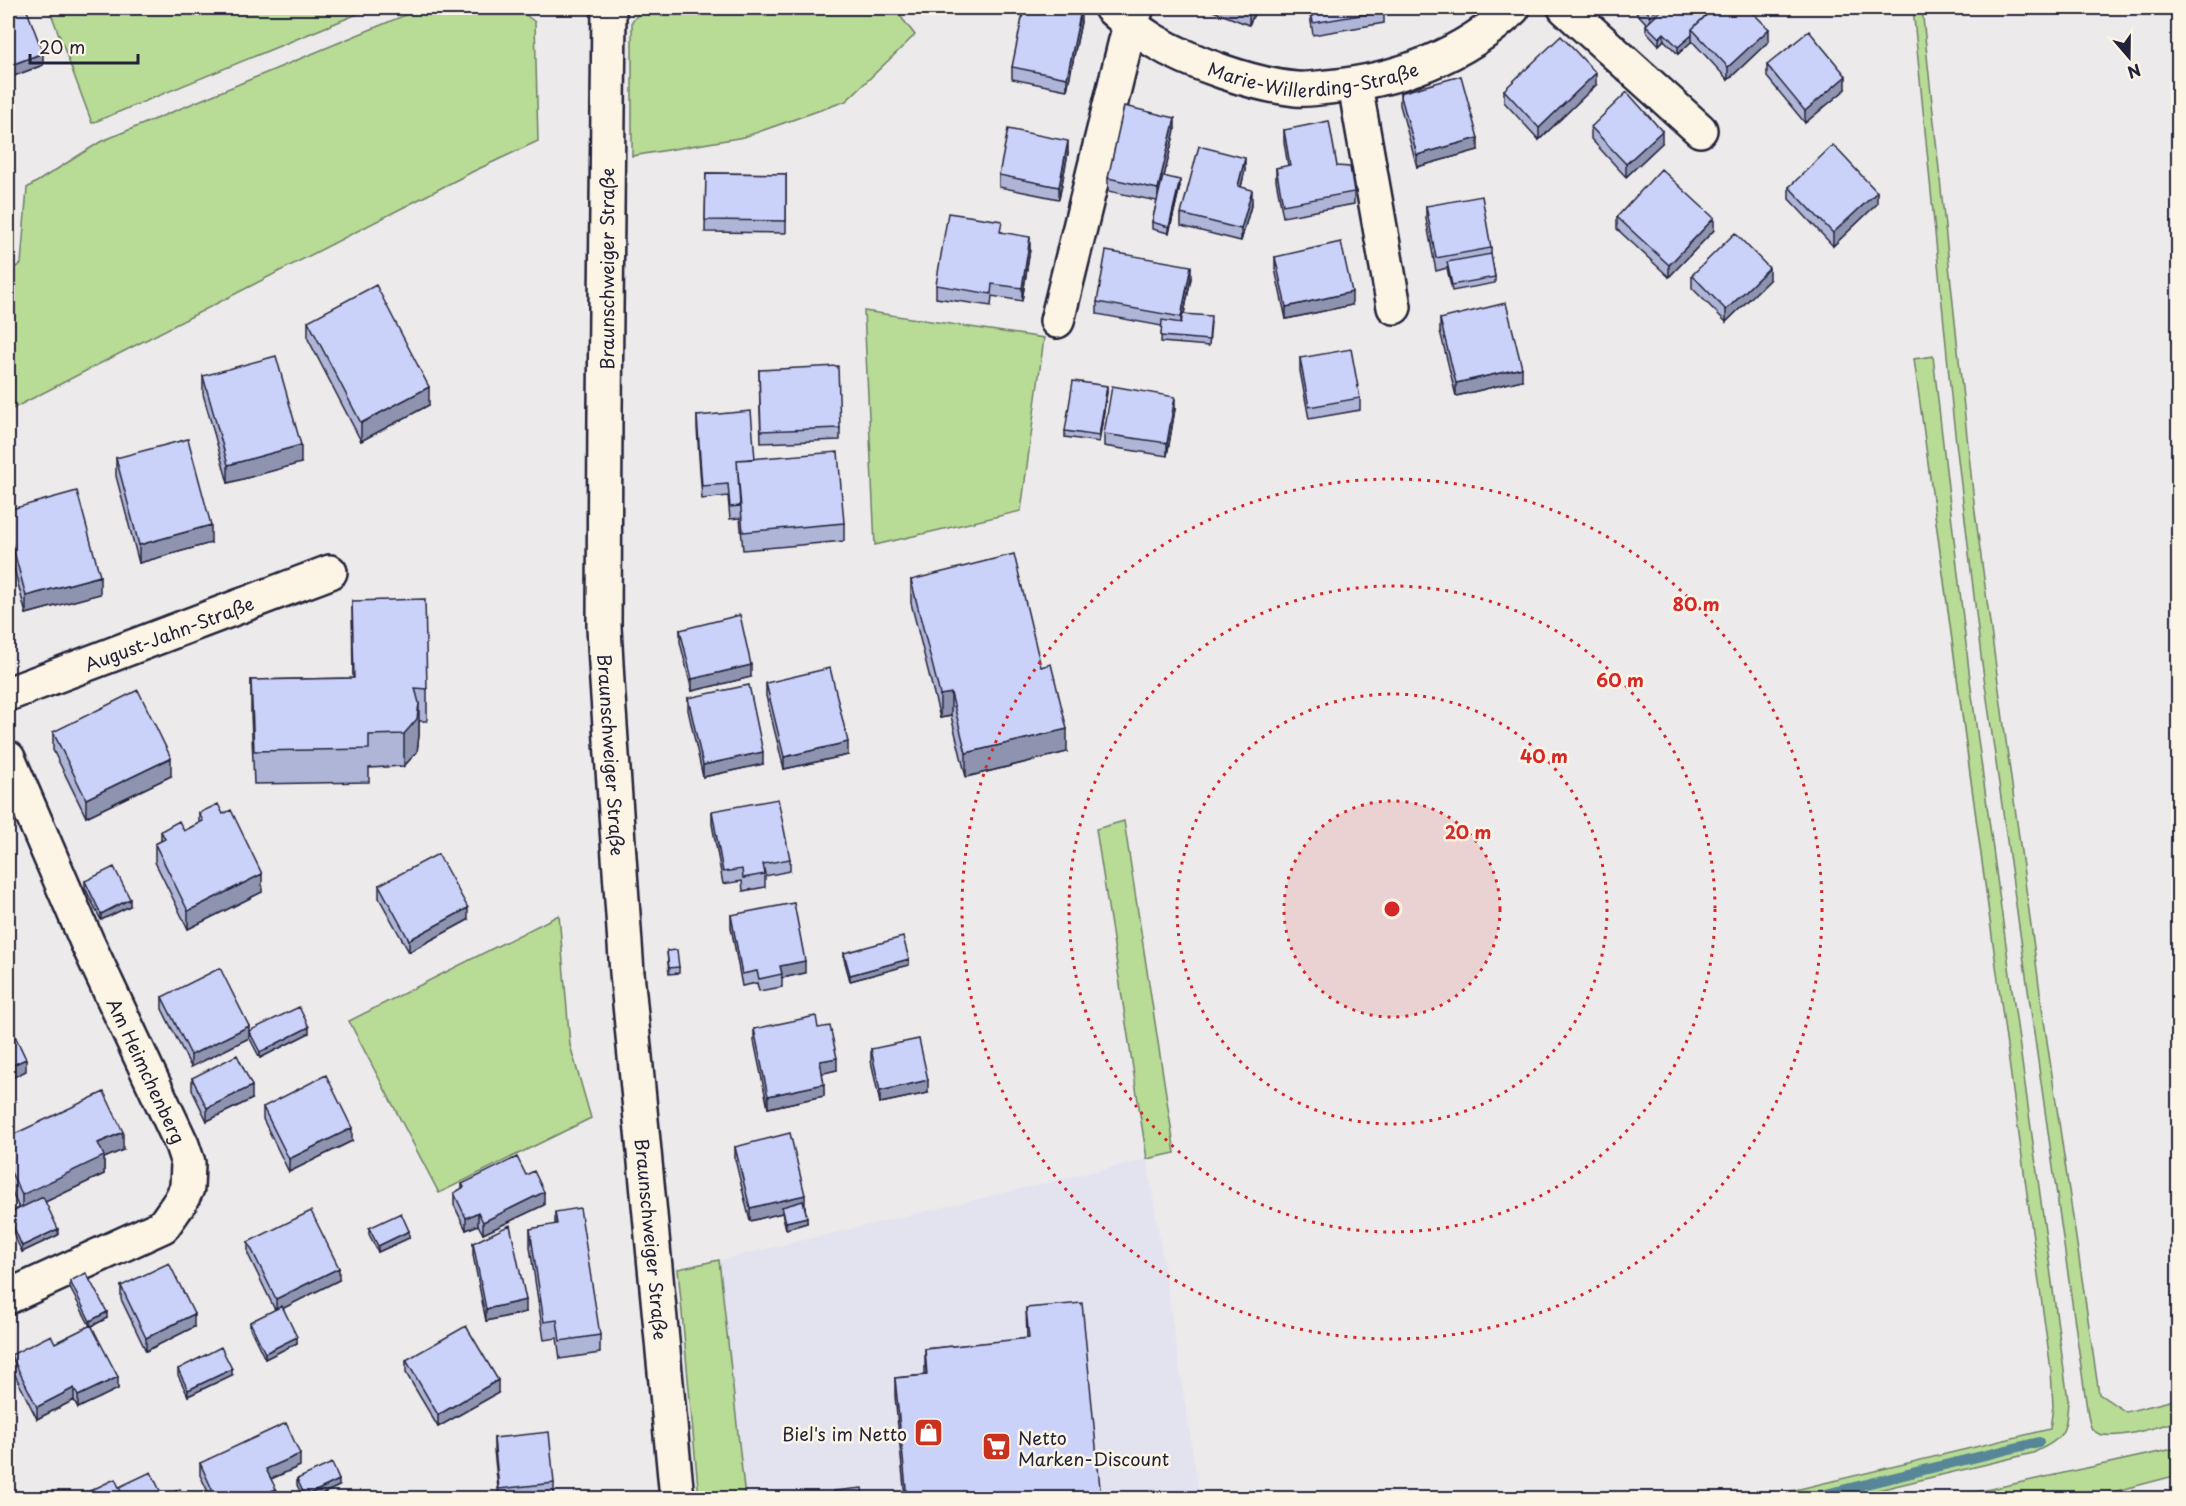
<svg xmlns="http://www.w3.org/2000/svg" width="2186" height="1506" font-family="'Playpen Sans',sans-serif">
	<rect width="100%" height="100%" fill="#edeaeb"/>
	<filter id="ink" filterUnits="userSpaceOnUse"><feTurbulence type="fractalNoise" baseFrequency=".0167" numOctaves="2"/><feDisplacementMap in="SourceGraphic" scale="12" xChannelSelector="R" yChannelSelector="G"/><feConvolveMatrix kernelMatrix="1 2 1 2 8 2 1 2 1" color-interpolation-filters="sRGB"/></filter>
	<g filter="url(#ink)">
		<path fill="#e3e3f0" d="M1147,1159L1200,1498H745L719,1260Z"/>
		<path fill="#b8db96" stroke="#6d7e68" stroke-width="1.5" d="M49,8H372L92,123Z
			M422,8H517L535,22L538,141L474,171L8,411V271L21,264L27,188L100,142Z
			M644,8H894L915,35L846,101L744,137L632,156V21Z
			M1913,8H1922L1975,512L2042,1007L2099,1394L2126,1412L2178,1399V1421C2161,1425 2104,1446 2092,1429C2090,1426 2089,1420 2088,1416L1981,656L1953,416Z
			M864,311L1044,338L1021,511L875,545Z
			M1933,356L1971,688L2068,1400C2066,1434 2064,1438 2033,1453L1845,1498H1762L2050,1429L2053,1406L2051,1370C2006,1033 1957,697 1914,359Z
			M1124,821L1175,1153L1147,1159L1096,829Z
			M559,915L570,1045L591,1118L439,1193L349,1021Z
			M719,1260L745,1498H699L678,1269Z
			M2178,1448V1475L2090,1498H1949Z"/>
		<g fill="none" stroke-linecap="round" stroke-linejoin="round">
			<path stroke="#568698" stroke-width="10" d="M1809,1498L2039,1442"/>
			<defs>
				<g id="minor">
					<path id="s1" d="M1111,8C1124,20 1138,31 1154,41C1191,63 1254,85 1296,89C1306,90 1318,88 1328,87C1395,81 1465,56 1513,8"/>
					<path d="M1565,8L1700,130"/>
					<path d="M1355,85L1394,307"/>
					<path d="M1057,321L1130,24L1137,8"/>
					<path id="s2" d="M8,694L330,572"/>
					<path id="s3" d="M8,758L87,942L182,1145L188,1163L187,1188L180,1202L163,1226L8,1297"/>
				</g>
				<g id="primary">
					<path id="s4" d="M609,8L605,411L604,627L607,682L627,973L677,1498"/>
				</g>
			</defs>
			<use href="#minor" stroke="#22223b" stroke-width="38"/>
			<use href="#primary" stroke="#22223b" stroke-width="38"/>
			<use href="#minor" stroke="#fcf5e5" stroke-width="33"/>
			<use href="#primary" stroke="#fcf5e5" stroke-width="33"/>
		</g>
		<path fill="#afb5d7" stroke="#22223b" stroke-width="1.5" d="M1205,8H1257L1249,25Z
			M1309,8H1384V23L1313,35Z
			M1632,8H1705L1709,12L1769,41L1728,80L1692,41L1678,54L1664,40L1659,45L1646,31V25L1647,24Z
			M8,9L43,65L11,77L8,68Z
			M1081,22L1067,90L1012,79V67Z
			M1767,65L1846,89L1805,123L1767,77Z
			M1596,85L1539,140L1504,102V90Z
			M1400,93L1478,150L1417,167L1400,105Z
			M1591,127L1662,143L1626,177L1591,139Z
			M1175,130L1164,176L1180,186L1169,233L1152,229V222L1157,201L1108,191V178Z
			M1284,130L1337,166L1354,192V204L1283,217L1276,180V168L1288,166L1284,142Z
			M1068,153L1059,199L999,187V175Z
			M1245,170L1241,187L1252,202L1241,241L1181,226V214Z
			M706,173L786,174V233L705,232Z
			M1789,187L1877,204L1833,246L1789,199Z
			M1426,206L1491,248V254L1495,277V283L1452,291L1447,268L1436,271L1426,219Z
			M1617,217L1714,230L1669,277L1617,229Z
			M1002,232L1030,249L1022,301L992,296L991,306L936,298V285Z
			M1275,257L1352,305L1286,319L1275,269Z
			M1692,275L1769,280L1726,322L1692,288Z
			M1191,278L1184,314L1211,322L1209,346L1161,342L1162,326L1097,314V302Z
			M1440,319L1522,380L1456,396L1440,331Z
			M308,321L429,405L361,441L308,339Z
			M1300,358L1360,398V410L1309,419L1300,371Z
			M759,370L840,428V440L761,443Z
			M203,376L301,463L228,483L203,394Z
			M1107,392L1099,442L1065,437V431Z
			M1175,409L1167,456L1104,446V434Z
			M697,416L844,523V541L743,550L740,518L730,519L728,496L702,499L697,428Z
			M116,458L211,543L139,563L116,476Z
			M8,510L100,594L26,614L8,546Z
			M911,580L1041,667L1067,752L966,777L951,716L940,718L911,603Z
			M352,601L427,689V721H419V735L417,752L404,766L369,768V782L254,784L251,713V680L353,678Z
			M680,630L751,677L692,691L680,642Z
			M766,683L848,755L784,769L766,696Z
			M688,698L763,764L703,777L688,710Z
			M53,732L171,776L86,817L53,750Z
			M712,811L790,859V871L765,876V887L743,891L742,881L723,884L712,824Z
			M199,813L262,892L188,929L155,862V844L161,841V831H184L199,823Z
			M85,881L130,906L101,920L85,888Z
			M379,885L468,920L409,952L379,898Z
			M731,915L805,973L782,978V987L759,991L757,983L742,986L731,927Z
			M667,951L679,967V973L669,974Z
			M844,953L909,965L850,981L844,959Z
			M162,997L249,1038L191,1067L162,1009Z
			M818,1028L837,1070L822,1073L824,1096L768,1108L754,1041V1029Z
			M249,1031L309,1033L260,1058L249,1037Z
			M871,1049L928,1093L880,1103L871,1061Z
			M192,1078L252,1099L207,1121L192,1090Z
			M263,1107L352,1141L289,1172L263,1119Z
			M8,1137L123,1150L104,1158V1174L45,1202L58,1235L22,1252L8,1222V1214L19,1208L8,1184Z
			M735,1147L805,1207L807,1223L786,1229L782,1213L750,1221L735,1159Z
			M526,1175L544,1205L483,1234L478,1225L466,1230L454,1205V1193L462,1189V1184Z
			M555,1212L600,1335V1353L560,1359L557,1338L544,1340L530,1247V1229L555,1225Z
			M369,1228L409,1238L378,1252L369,1234Z
			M248,1242L339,1280L283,1308L297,1343L265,1359L250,1328V1322L275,1310L248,1254Z
			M473,1243L526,1312L486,1321L473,1255Z
			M70,1281L107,1318L92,1326L118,1389L78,1408L74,1400L37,1419L11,1367V1355L55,1343L90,1326L70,1288Z
			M121,1286L194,1327L146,1351L121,1299Z
			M1026,1308L1101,1498H905L895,1396V1378L925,1375V1349L1027,1339Z
			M406,1360L498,1393L438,1427L406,1373Z
			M178,1369L232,1375L188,1396L178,1375Z
			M494,1438L554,1483V1496L527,1498H499L494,1450Z
			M200,1463L300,1466L271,1479L276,1498H211L200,1475Z
			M297,1479L339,1486L313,1498H303L297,1485Z"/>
		<path fill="#8e93af" stroke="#22223b" stroke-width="1.5" d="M1252,8H1257L1249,25V13Z
			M1658,8H1671L1650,27V15Z
			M1081,10V22L1067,90V78Z
			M1769,29V41L1728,80V67Z
			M1664,33V40L1659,45V38Z
			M1692,35V41L1678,54V47Z
			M43,53V65L11,77V65Z
			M1596,73V85L1539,140V128Z
			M1846,76V89L1805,123V111Z
			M1175,118V130L1158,202V189Z
			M1662,131V143L1626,177V164Z
			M1478,138V150L1417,167V155Z
			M1068,141V153L1059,199V187Z
			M1245,158V170L1238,199V186Z
			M1180,180V186L1169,233V227Z
			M1252,190V202L1241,241V229Z
			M1877,192V204L1833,246V233Z
			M1714,218V230L1669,277V265Z
			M1030,237V249L1022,301V288Z
			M1191,266V278L1181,329V317Z
			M1769,268V280L1726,322V310Z
			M1352,292V305L1286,319V307Z
			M1522,368V380L1456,396V383Z
			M1107,386V392L1099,442V436Z
			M429,387V405L361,441V423Z
			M1175,397V409L1167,456V443Z
			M301,445V463L228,483V465Z
			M211,525V543L139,563V545Z
			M100,576V594L26,614V596Z
			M751,665V677L692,691V679Z
			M951,693V716L940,718V695Z
			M419,703V735L417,752L404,766V734Z
			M1067,729V752L966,777V753Z
			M848,742V755L784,769V757Z
			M763,752V764L703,777V765Z
			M171,758V776L86,817V799Z
			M262,874V892L188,929V911Z
			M130,899V906L101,920V914Z
			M468,908V920L409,952V940Z
			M909,959V965L850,981V975Z
			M805,961V973L782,978L780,966Z
			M249,1026V1038L191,1067V1055Z
			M309,1027V1033L260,1058V1052Z
			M837,1058V1070L820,1074V1061Z
			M26,1059V1071L8,1080V1067Z
			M928,1080V1093L880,1103V1091Z
			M824,1084V1096L768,1108V1096Z
			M252,1086V1099L207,1121V1108Z
			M352,1128V1141L289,1172V1159Z
			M123,1132V1150L104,1158V1174L22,1213V1195L98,1143Z
			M544,1192V1205L483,1234V1222Z
			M805,1195V1207H782V1213L750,1221V1208Z
			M478,1212V1225L466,1230V1218Z
			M807,1217V1223L786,1229V1222Z
			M58,1229V1235L22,1252V1246Z
			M409,1231V1238L378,1252V1246Z
			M339,1268V1280L276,1312V1299Z
			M526,1300V1312L486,1321V1309Z
			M107,1312V1318L90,1327V1321Z
			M194,1314V1327L146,1351V1338Z
			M297,1337V1343L265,1359V1353Z
			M232,1369V1375L188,1396V1390Z
			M118,1377V1389L78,1408V1396Z
			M498,1380V1393L438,1427V1415Z
			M74,1388V1400L37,1419V1407Z
			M300,1454V1466L266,1481V1469Z
			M339,1480V1486L313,1498H305V1496Z
			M276,1489V1498H255Z"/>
		<path fill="#cbd2fa" stroke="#22223b" stroke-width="1.5" d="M12,8H26L43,53L11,65L8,56V9Z
			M1024,8H1070L1081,10L1067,78L1012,67Z
			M1236,8H1252L1249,13Z
			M1311,8H1384V11L1313,23Z
			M1644,8H1658L1650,15Z
			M1664,8H1705L1709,12L1692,29V35L1678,47L1664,33L1659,38L1646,25Z
			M1714,8H1748L1769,29L1728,67L1692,29Z
			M1809,31L1846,76L1805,111L1767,65Z
			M1561,36L1596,73L1539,128L1504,90Z
			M1461,76L1478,138L1417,155L1400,93Z
			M1627,92L1662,131L1626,164L1591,127Z
			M1124,106L1175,118L1158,189L1108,178Z
			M1329,121L1337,166L1350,167L1354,192L1283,205L1276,168L1290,165L1284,130Z
			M1008,129L1068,141L1059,187L999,175Z
			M1833,145L1877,192L1833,233L1789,187Z
			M1199,146L1245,158L1238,186L1252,190L1241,229L1181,214Z
			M1661,169L1714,218L1669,265L1617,217Z
			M706,173L786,174V221L705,220Z
			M1163,176L1180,180L1169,227L1152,222Z
			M1482,196L1491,248L1436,258L1426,206Z
			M948,213L1002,221L1000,232L1030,237L1022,288L992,284L991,294L936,285Z
			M1735,233L1769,268L1726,310L1692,275Z
			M1341,242L1352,292L1286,307L1275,257Z
			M1106,251L1191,266L1181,317L1097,302Z
			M1491,254L1495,277L1452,285L1447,262Z
			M376,285L429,387L361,423L308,321Z
			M1506,303L1522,368L1456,383L1440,319Z
			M1183,314L1211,316L1209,340L1161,336L1162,320L1181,323Z
			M1351,349L1360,398L1309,407L1300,358Z
			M276,356L301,445L228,465L203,376Z
			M838,366L840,428L761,431L759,370Z
			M1073,381L1107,386L1099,436L1065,431Z
			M1112,386L1175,397L1167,443L1104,434Z
			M751,411L755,459L737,460L740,506L730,507L728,484L702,486L697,416Z
			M188,439L211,525L139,545L116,458Z
			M838,452L844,523L743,532L737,460Z
			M77,491L100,576L26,596L8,529V510Z
			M1014,554L1041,667L1051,664L1067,729L966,753L951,693L940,695L911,580Z
			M425,599L427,689L415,688L419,703L417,719L404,734L369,735V749L254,751L251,680L354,678L352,601Z
			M740,615L751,665L692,679L680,630Z
			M830,668L848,742L784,757L766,683Z
			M749,685L763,752L703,765L688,698Z
			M138,690L171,758L86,799L53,732Z
			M778,799L790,859L763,864L765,874L743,878L742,869L723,872L712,811Z
			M218,804L223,814L231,810L262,874L188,911L155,844L165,839L161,831L179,821L184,831L203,821L199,813Z
			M438,854L468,908L409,940L379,885Z
			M114,867L130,899L101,914L85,881Z
			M794,903L805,961L780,966L782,974L759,979L757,971L742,974L731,915Z
			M903,937L909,959L850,975L844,953Z
			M677,950L679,967L669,968L667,951Z
			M220,968L249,1026L191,1055L162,997Z
			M299,1007L309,1027L260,1052L249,1031Z
			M816,1016L818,1028L830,1026L837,1058L820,1061L824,1084L768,1096L754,1029Z
			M8,1021L26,1059L8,1067Z
			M919,1039L928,1080L880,1091L871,1049Z
			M237,1055L252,1086L207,1108L192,1078Z
			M326,1075L352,1128L289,1159L263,1107Z
			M104,1092L123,1132L98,1143L104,1156L22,1195L8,1166V1137Z
			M790,1133L805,1195L750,1208L735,1147Z
			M517,1157L526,1175L534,1171L544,1192L483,1222L478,1212L466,1218L454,1193L464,1187L462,1184Z
			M43,1197L58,1229L22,1246L8,1214Z
			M803,1201L807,1217L786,1222L782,1207Z
			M580,1208L600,1335L560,1341L557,1320L544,1322L530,1229L557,1224L555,1212Z
			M311,1211L339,1268L276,1299L248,1242Z
			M401,1213L409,1231L378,1246L369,1228Z
			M510,1225L526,1300L486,1309L473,1243Z
			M169,1263L194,1314L146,1338L121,1286Z
			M86,1273L107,1312L90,1321L70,1281Z
			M1082,1303L1101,1498H907L895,1378L927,1375L925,1349L1029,1338L1026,1308Z
			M282,1306L297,1337L265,1353L250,1322Z
			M91,1325L118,1377L78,1396L74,1388L37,1407L11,1355L51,1335L55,1343Z
			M466,1326L498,1380L438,1415L406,1360Z
			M221,1347L232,1369L188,1390L178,1369Z
			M286,1423L300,1454L266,1469L276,1489L255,1498H216L200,1463Z
			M549,1432L554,1483L499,1489L494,1438Z
			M332,1463L339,1480L305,1496L297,1479Z
			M151,1472L163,1497L180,1489L185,1498H124L119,1487Z
			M115,1479L124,1498H75Z
			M862,1488L863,1498H835L834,1491Z"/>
	</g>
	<circle cx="1392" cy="909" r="108" fill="#d62828" fill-opacity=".12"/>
	<g fill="none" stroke="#d62828" stroke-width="3" stroke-dasharray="3 6">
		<circle cx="1392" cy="909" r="108"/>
		<circle cx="1392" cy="909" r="215"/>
		<circle cx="1392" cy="909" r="323"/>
		<circle cx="1392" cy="909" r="430"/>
	</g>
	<defs>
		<symbol id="shop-square" viewBox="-11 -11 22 22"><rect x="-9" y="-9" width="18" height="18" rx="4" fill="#c8321e" stroke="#fcf5e5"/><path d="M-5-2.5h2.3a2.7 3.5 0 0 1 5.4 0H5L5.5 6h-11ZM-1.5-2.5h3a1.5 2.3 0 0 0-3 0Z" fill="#fff"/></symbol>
		<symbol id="supermarket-square" viewBox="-11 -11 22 22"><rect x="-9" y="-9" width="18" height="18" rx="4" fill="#c8321e" stroke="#fcf5e5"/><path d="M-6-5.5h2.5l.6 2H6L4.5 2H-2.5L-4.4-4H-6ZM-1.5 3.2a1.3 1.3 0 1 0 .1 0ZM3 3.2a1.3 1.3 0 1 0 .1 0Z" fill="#fff"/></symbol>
	</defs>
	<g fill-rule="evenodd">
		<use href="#shop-square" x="912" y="1416" width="33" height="33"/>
		<use href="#supermarket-square" x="980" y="1430" width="33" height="33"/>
	</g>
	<g text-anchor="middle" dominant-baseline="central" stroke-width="5" stroke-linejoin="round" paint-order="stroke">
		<g font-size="18" fill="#22223b" stroke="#fcf5e5">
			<text stroke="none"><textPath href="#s1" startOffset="222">Marie-Willerding-Straße</textPath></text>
			<text transform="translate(606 269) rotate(-90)">Braunschweiger Straße</text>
			<text stroke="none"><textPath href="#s2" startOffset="172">August-Jahn-Straße</textPath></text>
			<text stroke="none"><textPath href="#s4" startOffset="747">Braunschweiger Straße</textPath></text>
			<text stroke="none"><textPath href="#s3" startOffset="342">Am Heimchenberg</textPath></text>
			<text stroke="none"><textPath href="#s4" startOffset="1233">Braunschweiger Straße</textPath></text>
		</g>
		<g font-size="18" fill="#22223b" stroke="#fcf5e5" text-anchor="end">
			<text x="907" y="1433">Biel's im Netto</text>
			<text x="1018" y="1437" text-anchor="start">Netto<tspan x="1018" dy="21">Marken-Discount</tspan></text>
		</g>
	</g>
	<circle cx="1392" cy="909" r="9" fill="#d62828" stroke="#fcf5e5" stroke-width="3"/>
	<g font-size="18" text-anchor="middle" font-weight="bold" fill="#d62828" stroke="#fcf5e5" stroke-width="5" stroke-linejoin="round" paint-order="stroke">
		<text x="1696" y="611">80 m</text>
		<text x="1620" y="687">60 m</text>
		<text x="1544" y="763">40 m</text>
		<text x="1468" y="839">20 m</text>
	</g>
	<rect width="2186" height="1506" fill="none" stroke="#fcf5e5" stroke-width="30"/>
	<rect x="15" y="15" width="2156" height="1476" fill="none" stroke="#22223b" stroke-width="2" filter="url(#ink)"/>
	<g transform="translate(2129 57) rotate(160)" stroke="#fcf5e5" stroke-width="4.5" paint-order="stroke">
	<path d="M0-4.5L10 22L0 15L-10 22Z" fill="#22223b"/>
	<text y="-9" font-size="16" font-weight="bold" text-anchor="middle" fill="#22223b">N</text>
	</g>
	<path d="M30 54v9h108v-9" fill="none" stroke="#22223b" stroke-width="3"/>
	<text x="39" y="54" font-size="18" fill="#22223b" stroke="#fcf5e5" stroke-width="4.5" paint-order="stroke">20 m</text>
</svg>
